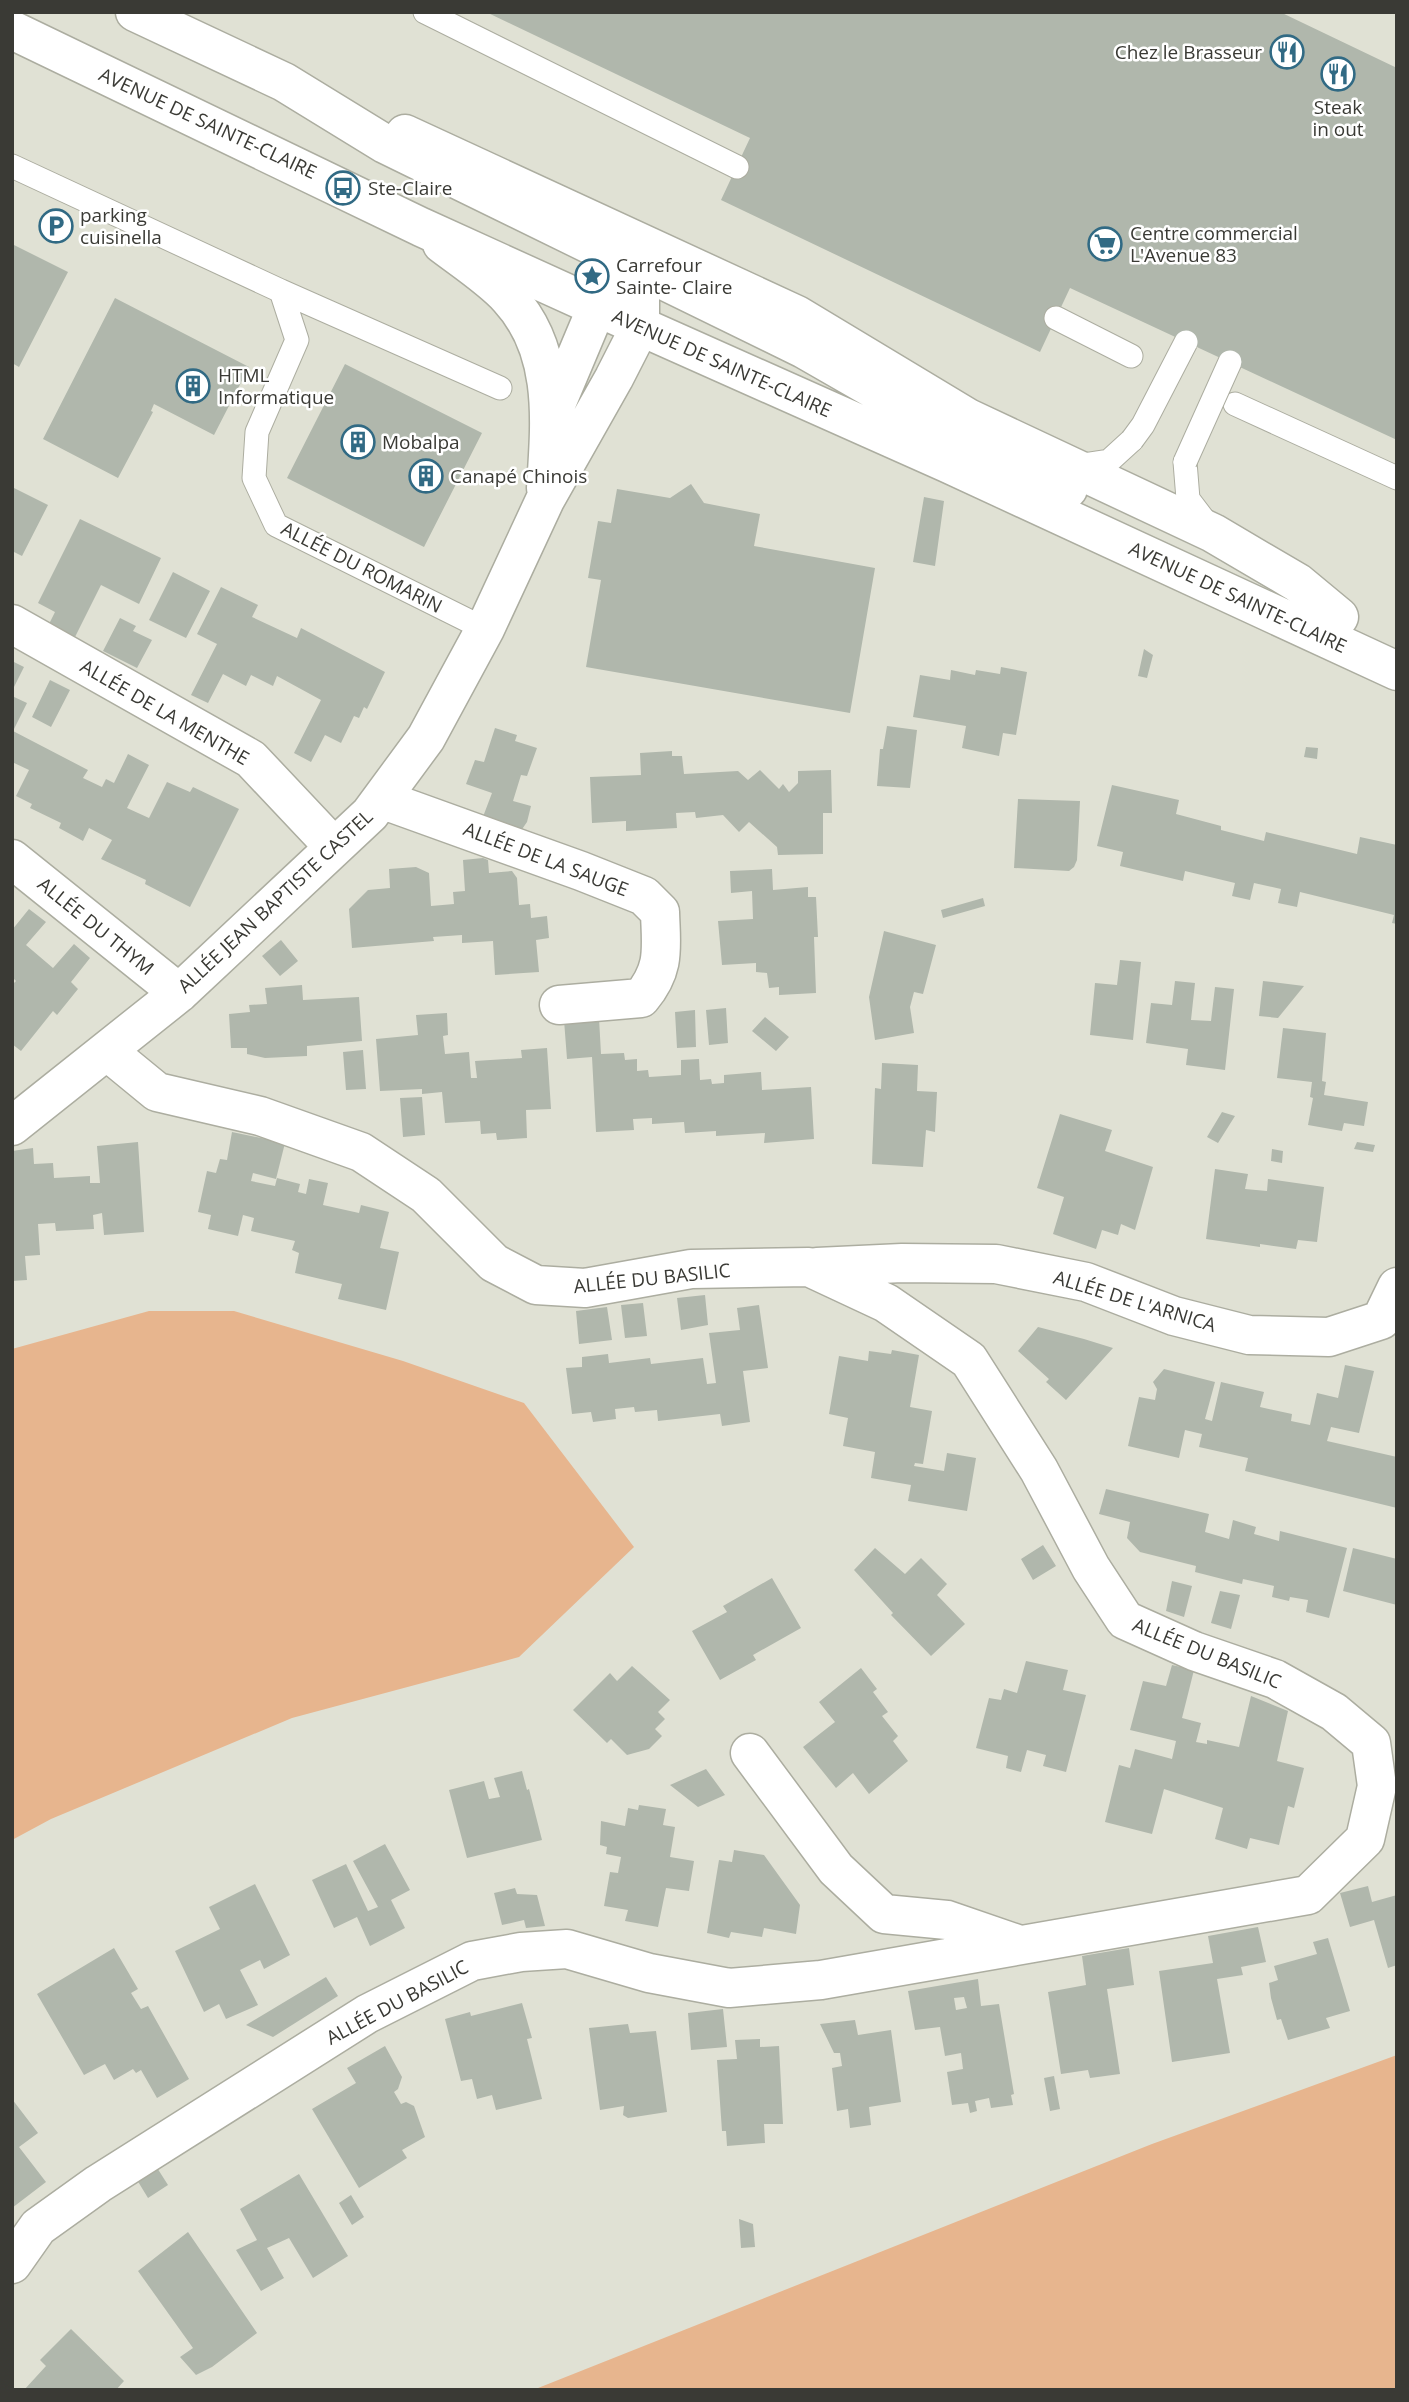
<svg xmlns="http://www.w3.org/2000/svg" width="1409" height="2402" font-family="'Open Sans',sans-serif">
	<rect width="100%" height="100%" fill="#e0e1d4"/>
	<path fill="#e7b58e" d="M149,1311H234L403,1361L524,1403L634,1547L519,1657L292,1718L51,1819L12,1840V1349Z
		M1397,2055V2390H533L1152,2144Z"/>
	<path fill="#b0b7ac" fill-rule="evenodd" d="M486,12H1280L1397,68V440L1070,288L1040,352L721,200L750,138Z
		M12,244L68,272L19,367L12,363Z
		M115,298L249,367L214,435L154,404L151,411L153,412L118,478L43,439Z
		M345,364L482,433L424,547L287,478Z
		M691,484L704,503L760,514L754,546L875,568L850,713L586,667L601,580L588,578L598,521L611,523L617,489L670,498Z
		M12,487L48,505L22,556L12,551Z
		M924,497L944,501L935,566L913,562Z
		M80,519L161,558L139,604L101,585L75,637L49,624L55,612L38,603Z
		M173,572L210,591L186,638L149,620Z
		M221,587L258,605L252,617L297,638L301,628L385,672L367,709L364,707L359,718L354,716L341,743L325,735L311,762L294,753L321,700L277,676L273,686L251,675L246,686L223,674L208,703L191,695L217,644L197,634Z
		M120,618L136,626L133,631L152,640L137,668L103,651Z
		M1144,649L1153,655L1147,678L1138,676Z
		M12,661L24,667L12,691Z
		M1001,667L1027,672L1016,735L1003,733L999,756L962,748L966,726L913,717L920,675L950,680L951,670L975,675L976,670L1000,674Z
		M50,680L70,690L51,727L32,717Z
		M12,696L27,703L13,731L88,770L83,778L102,787L106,779L114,783L128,754L149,765L127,808L149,818L167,782L190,792L193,787L239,809L190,907L145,884L146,880L101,859L112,840L89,828L83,841L59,828L61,823L30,808L32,804L16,796L29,770L12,762Z
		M887,726L917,730L910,788L877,786L880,749H883Z
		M495,728L517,735L515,741L537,748L527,776L521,775L513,801L531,806L527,822L518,835L481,822L492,793L466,784L475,760L484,762Z
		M1306,747L1318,748L1317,759L1304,757Z
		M672,751V756H682L684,774L738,771L748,780L760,770L779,789L783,784L789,792L798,783V771L831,770L832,813H823V854L778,855L777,847L749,822L739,832L723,815L696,818L695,812L676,813L677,828L626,831V821L592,823L590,777L641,775L640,753Z
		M1112,785L1179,800L1176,814L1221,826V830L1264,841L1266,832L1357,854L1360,837L1397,845V924L1392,923L1394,915L1300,892L1297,907L1278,903L1281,889L1254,883L1250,900L1232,896L1235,883L1185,871L1183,881L1120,866L1123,852L1097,846Z
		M1018,799L1080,801L1077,860L1074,867L1069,871L1014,868Z
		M483,858L488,860L489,873L512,871L517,878L519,905L530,904L531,918L547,916L549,938L536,940L539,972L495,975L493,941L462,943V935L433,937L434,941L352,948L349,909L368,890L390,888L389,869L416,867L429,873L431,906L454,904L453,892L465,891L463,860Z
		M772,869L773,890L808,887V897H816L818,937H814L816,993L779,995V987L769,988L767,973L756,972V963L722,965L718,921L753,919L752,891L731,893L730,871Z
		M983,898L985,906L943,918L941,910Z
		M29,909L46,922L26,945L53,968L74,944L90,958L71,982L78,989L57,1015L53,1011L21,1051L12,1044V985L16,981L12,977V930Z
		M884,931L936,945L923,994L914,992L910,1007L914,1033L875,1040L869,997Z
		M281,940L298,961L280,976L262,956Z
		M1120,960L1141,962L1133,1040L1090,1035L1095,983L1117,985Z
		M1175,981L1195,983L1191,1020L1211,1021L1215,987L1234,989L1225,1070L1186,1065L1188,1049L1146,1043L1151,1003L1172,1005Z
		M1263,981L1304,986L1278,1018L1259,1016Z
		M302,985L303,1000L359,997L362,1041L307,1046V1056L265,1058L247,1054V1048H231L229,1014L250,1012L249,1005L267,1004L265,988Z
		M726,1008L728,1043L709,1045L706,1010Z
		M695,1010L696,1047L677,1048L675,1012Z
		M447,1013L448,1035L443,1036L445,1054L469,1052L471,1078H477L475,1061L522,1058L521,1050L547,1048L551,1109L526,1110L527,1138L497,1140L496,1133L481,1134L480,1121L445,1123L442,1092L422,1094V1089L380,1091L376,1039L418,1035L416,1015Z
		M765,1017L789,1037L776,1051L752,1031Z
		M599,1018L601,1054L624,1053L625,1060L637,1059V1071L648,1070L649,1077L681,1075V1060L699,1059L700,1080L711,1079L712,1084L724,1083V1075L761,1072L762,1090L811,1087L814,1139L764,1143L765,1133L716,1136V1131L685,1133L684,1122L652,1124V1118L633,1119L634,1130L596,1132L592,1057L567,1059L564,1020Z
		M1283,1028L1326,1033L1322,1081L1326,1082L1324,1095L1368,1102L1364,1126L1344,1123L1342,1131L1308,1125L1313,1098L1310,1097L1312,1082L1277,1078Z
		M363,1050L366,1089L346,1090L343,1052Z
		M882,1063L918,1065L917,1091L937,1092L935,1132L926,1130L923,1167L872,1164L875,1088L881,1089Z
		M422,1097L425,1135L403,1137L400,1098Z
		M1222,1112L1235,1116L1218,1143L1207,1137Z
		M1060,1114L1112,1130L1105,1151L1153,1167L1135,1230L1121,1224L1118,1235L1102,1230L1096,1249L1053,1234L1064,1197L1037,1188Z
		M232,1132L285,1143L276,1179L253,1173L251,1181L275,1186L277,1178L300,1184L298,1192L306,1194L309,1179L328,1183L323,1205L359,1213L361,1205L389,1212L380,1248L399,1252L386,1310L338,1299L342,1284L295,1273L299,1253L292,1250L295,1241L251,1231L254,1218L243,1215L238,1236L208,1229L211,1215L198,1212L207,1171L216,1173L220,1159L227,1160Z
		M138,1142L144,1232L104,1235L102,1213L93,1215L94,1229L56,1231L55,1223L38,1224L40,1255L25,1256L27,1280L12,1281V1151L33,1148L34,1164L53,1163L54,1178L90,1176V1183H100L97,1146Z
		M1357,1142L1375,1145L1373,1152L1354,1149Z
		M1272,1149L1283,1151L1282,1163L1271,1161Z
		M1215,1169L1248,1174L1245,1189L1267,1191L1268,1179L1324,1187L1317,1242L1298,1240L1296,1249L1260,1244V1247L1206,1239Z
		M705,1295L708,1325L681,1330L677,1298Z
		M643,1303L647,1336L625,1338L621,1305Z
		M759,1305L768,1368L743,1371L750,1422L722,1426L720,1414L658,1421L657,1410L635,1412L634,1407L615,1409L616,1419L593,1422L591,1412L572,1414L566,1368L582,1367V1357L608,1354L609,1363L650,1358L651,1364L703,1358L707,1384L716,1383L709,1333L740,1330L737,1308Z
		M607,1307L612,1340L579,1344L576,1311Z
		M1038,1327L1084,1339L1113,1348L1066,1400L1046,1382L1049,1379L1018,1351Z
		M892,1350L919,1355L910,1407L932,1411L923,1464L915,1463L914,1466L944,1471L947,1453L976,1458L967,1511L908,1501L911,1485L871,1478L875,1452L843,1446L848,1418L829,1414L839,1356L868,1361L869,1351L891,1354Z
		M1345,1365L1374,1371L1359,1433L1331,1427L1327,1441L1397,1457V1508L1245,1471L1248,1458L1199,1447L1202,1434L1185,1430L1179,1458L1128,1446L1139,1397L1155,1400L1157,1389L1153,1382L1164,1369L1215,1382L1205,1419L1212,1421L1221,1382L1264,1392L1260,1407L1292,1414L1291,1421L1310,1425L1317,1393L1338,1398Z
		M1106,1489L1209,1514L1205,1532L1229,1539L1233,1520L1256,1527L1254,1534L1279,1541L1280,1531L1347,1548L1329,1618L1306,1612L1308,1600L1290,1597L1289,1601L1272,1597L1274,1586L1243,1579L1242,1584L1195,1572L1196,1566L1140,1552L1127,1538L1130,1522L1099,1514Z
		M1043,1545L1056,1566L1033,1580L1021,1559Z
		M875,1548L905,1574L921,1558L947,1584L937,1595L965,1624L931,1656L891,1615L893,1613L854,1570Z
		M1353,1548L1397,1559V1605L1343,1591Z
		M772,1578L801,1628L753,1655L756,1660L720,1680L692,1631L727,1612L723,1606Z
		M1172,1581L1192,1586L1184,1617L1166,1611Z
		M1220,1591L1240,1595L1231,1629L1211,1623Z
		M1026,1661L1068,1670L1063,1690L1086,1695L1066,1772L1043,1766L1046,1755L1027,1750L1021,1772L1006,1768L1008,1756L976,1748L989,1698L1001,1700L1004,1689L1017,1693Z
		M1172,1665L1194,1670L1182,1718L1201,1723L1196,1742L1207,1744V1740L1239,1747L1251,1696L1288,1711L1277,1761L1304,1768L1294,1808L1288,1806L1279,1845L1250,1838L1247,1849L1215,1839L1223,1808L1164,1789L1152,1834L1105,1822L1119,1765L1130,1768L1135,1749L1172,1759L1176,1741L1130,1730L1143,1681L1166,1686Z
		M632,1666L670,1700L658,1712L665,1719L655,1729L662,1736L649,1749L627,1755L611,1739L607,1743L573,1710L610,1673L617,1681Z
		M861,1668L877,1689L873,1692L888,1712L882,1716L898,1736L893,1741L908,1761L869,1794L853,1773L836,1788L803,1747L835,1722L819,1702Z
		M706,1769L725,1795L698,1807L670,1785Z
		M522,1771L527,1790L529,1789L542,1840L467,1858L449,1790L484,1781L489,1799L500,1797L494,1778Z
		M639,1805L666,1809L663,1825L675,1827L670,1857L694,1861L689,1891L666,1888L658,1927L625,1921L628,1910L604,1906L610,1872L618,1873L621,1857L606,1854L607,1847L600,1845L601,1821L625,1826L628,1808L638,1810Z
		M385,1844L410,1890L391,1900L405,1928L370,1946L357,1917L334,1928L312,1880L346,1864L368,1911L378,1907L353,1861Z
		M734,1850L764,1855L800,1905L796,1934L764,1928L762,1937L731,1932L729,1938L707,1933L719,1860L732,1862Z
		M255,1884L290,1955L264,1969L260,1960L240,1970L258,2005L226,2019L219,2004L204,2012L175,1951L220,1929L209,1907Z
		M1368,1886L1372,1902L1397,1895V1965L1388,1968L1374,1920L1350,1927L1340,1893Z
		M515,1888L517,1894L537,1895L545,1926L526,1928L524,1920L502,1925L494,1893Z
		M1258,1927L1266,1962L1241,1967L1243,1975L1217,1979L1230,2053L1172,2062L1159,1971L1213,1963L1208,1936Z
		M1328,1938L1350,2011L1326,2018L1330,2028L1288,2040L1281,2019L1277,2020L1271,1998L1269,1983L1278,1980L1274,1966L1317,1954L1313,1942Z
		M114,1948L138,1989L131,1993L141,2009L148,2006L189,2079L157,2098L141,2070L136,2073L133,2069L114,2080L105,2064L84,2075L37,1994Z
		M1129,1948L1134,1985L1107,1989L1120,2074L1090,2078L1088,2070L1061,2074L1048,1992L1086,1985L1082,1956Z
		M326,1977L338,1996L273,2037L246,2025Z
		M978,1979L981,2006L999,2004L1014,2094L1011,2095L1013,2105L991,2108L989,2098L975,2101L977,2111L970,2113L968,2103L952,2105L947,2072L963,2069L961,2053L945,2056L940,2027L915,2030L908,1991ZM964,1997L967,2008L956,2010L954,1998Z
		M522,2003L532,2038L527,2039L542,2099L496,2110L492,2095L477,2099L472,2079L461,2081L445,2019L470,2012L471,2016Z
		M723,2009L727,2047L691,2050L688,2013Z
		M855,2020L858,2035L891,2030L901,2102L869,2107L871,2125L850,2128L848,2109L837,2111L832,2068L842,2066L840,2053H834L820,2024Z
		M628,2024L630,2033L656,2031L667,2112L628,2118L623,2115L624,2106L600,2110L589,2028Z
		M760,2039V2047L779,2046L783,2124H764L765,2143L727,2146L726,2131H722L717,2060L737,2059L735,2040Z
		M385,2046L402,2077L398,2089L394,2092L401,2104L406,2102L414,2106L425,2137L402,2150L407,2158L359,2188L312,2109L356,2083L347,2068Z
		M1054,2076L1060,2109L1050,2111L1044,2078Z
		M12,2099L38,2133L19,2147L46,2182L12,2208Z
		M154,2163L168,2185L148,2198L134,2175Z
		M299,2174L348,2256L313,2278L289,2238L267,2248L284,2278L261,2291L236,2250L257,2240L240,2209Z
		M351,2195L364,2217L352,2225L339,2203Z
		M739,2219L753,2224L755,2247L741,2248Z
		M188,2232L257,2333L212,2367L196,2375L180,2357L193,2348L138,2271Z
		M71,2329L124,2381L116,2390H24L46,2366L40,2360Z"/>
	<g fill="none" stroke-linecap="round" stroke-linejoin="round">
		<defs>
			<path id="lane" d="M425,12L737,167
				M12,166L281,291L297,340L257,432L254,478L276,525L485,629
				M281,291L500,388
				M1056,318L1131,356
				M1235,404L1397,478
				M1185,462L1188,499L1207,524
				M1076,466L1109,461L1132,440"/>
			<path id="street" d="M405,134L797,315L968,418L1213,533L1298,583L1339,617
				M442,244C463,260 492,279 509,298C558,351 550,423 546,488
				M552,414L597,307L623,285
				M12,624L251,759L334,847
				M381,799L581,871L644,896L660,912C661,948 666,968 641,998L559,1005
				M12,859L179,993
				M12,1126L179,993L370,814L426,738L485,629L545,500L614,378L640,327V269
				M817,1267L902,1263L996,1264L1086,1282L1174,1316L1249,1335L1329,1337L1381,1320L1397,1287
				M750,1753L836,1869L884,1914L947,1920L1017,1944
				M12,2264L38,2227L98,2184L367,2014L472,1961L521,1952L567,1949L649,1973L729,1988L821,1980L1308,1895L1365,1839L1377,1786L1371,1743L1334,1712L1275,1679L1194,1651L1125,1620L1091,1568L1039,1470L969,1360L886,1303L809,1267L691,1269L585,1288L536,1285L494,1263L426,1195L361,1152L260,1116L157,1092L107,1051"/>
			<path id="secondary" d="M135,12L284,82L385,144L804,349L959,438L1068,489
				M12,30L421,227L597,307L947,463L1397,671"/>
		</defs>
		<use href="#lane" stroke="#acada0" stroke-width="25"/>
		<use href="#street" stroke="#acada0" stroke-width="41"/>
		<use href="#secondary" stroke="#acada0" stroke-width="41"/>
		<use href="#lane" stroke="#fff" stroke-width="23"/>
		<use href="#street" stroke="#fff" stroke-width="38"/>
		<use href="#secondary" stroke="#fff" stroke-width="38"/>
		<defs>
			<path id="lane-bridge" d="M1132,440L1143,425L1186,342
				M1185,462L1230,362"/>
		</defs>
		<use href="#lane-bridge" stroke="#acada0" stroke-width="25" stroke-linecap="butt"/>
		<use href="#lane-bridge" stroke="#fff" stroke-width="23"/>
	</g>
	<defs>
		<symbol id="restaurant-ring" viewBox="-11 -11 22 22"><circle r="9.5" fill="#fff" stroke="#316a84" stroke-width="1.5"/><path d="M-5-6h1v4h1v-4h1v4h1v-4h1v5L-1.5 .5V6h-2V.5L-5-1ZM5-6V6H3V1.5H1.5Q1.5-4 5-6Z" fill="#316a84"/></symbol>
		<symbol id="bus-ring" viewBox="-11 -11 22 22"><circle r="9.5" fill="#fff" stroke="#316a84" stroke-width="1.5"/><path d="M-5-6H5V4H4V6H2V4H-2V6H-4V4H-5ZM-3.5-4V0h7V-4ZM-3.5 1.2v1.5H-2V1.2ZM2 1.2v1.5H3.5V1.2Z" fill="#316a84"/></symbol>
		<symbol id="parking-ring" viewBox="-11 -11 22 22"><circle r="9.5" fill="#fff" stroke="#316a84" stroke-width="1.5"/><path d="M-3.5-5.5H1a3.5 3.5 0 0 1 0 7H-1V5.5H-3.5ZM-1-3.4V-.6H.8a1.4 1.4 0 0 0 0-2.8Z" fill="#316a84"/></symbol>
		<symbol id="supermarket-ring" viewBox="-11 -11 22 22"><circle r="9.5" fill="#fff" stroke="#316a84" stroke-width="1.5"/><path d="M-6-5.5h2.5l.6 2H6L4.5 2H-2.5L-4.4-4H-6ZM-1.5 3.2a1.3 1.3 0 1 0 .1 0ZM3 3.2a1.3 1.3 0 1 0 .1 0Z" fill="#316a84"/></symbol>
		<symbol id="sight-ring" viewBox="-11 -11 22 22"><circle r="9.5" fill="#fff" stroke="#316a84" stroke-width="1.5"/><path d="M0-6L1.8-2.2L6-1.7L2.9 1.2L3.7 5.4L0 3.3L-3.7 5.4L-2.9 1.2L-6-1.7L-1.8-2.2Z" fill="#316a84"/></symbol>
		<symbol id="building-ring" viewBox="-11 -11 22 22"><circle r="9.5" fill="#fff" stroke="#316a84" stroke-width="1.5"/><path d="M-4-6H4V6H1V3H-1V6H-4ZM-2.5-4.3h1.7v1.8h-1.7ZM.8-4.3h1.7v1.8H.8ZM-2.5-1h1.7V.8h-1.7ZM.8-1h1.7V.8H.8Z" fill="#316a84"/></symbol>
	</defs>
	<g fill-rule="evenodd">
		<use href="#restaurant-ring" x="1268" y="33" width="38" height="38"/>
		<use href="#restaurant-ring" x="1319" y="55" width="38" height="38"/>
		<use href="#bus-ring" x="324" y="169" width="38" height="38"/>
		<use href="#parking-ring" x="37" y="207" width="38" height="38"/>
		<use href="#supermarket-ring" x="1086" y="225" width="38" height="38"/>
		<use href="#sight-ring" x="573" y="257" width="38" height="38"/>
		<use href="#building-ring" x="174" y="367" width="38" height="38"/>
		<use href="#building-ring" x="339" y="423" width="38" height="38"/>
		<use href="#building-ring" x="407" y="457" width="38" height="38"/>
	</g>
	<g text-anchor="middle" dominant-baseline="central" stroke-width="5" stroke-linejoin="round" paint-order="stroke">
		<g font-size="19" fill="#3a3a35" stroke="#fff" text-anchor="start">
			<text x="1262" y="52" text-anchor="end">Chez le Brasseur</text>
			<text x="1338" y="107" text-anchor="middle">Steak<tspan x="1338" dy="22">in out</tspan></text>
			<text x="368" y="188">Ste-Claire</text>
			<text x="80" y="215">parking<tspan x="80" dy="22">cuisinella</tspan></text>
			<text x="1130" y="233">Centre commercial<tspan x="1130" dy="22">L'Avenue 83</tspan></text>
			<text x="616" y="265">Carrefour<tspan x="616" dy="22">Sainte- Claire</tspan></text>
			<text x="218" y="375">HTML<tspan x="218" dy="22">Informatique</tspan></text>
			<text x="382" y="442">Mobalpa</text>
			<text x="450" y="476">Canapé Chinois</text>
		</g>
		<g font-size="19" fill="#3a3a35" stroke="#fff">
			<text transform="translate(208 123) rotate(25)">AVENUE DE SAINTE-CLAIRE</text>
			<text transform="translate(722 363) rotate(24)">AVENUE DE SAINTE-CLAIRE</text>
			<text transform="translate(362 567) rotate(27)">ALLÉE DU ROMARIN</text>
			<text transform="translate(1238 597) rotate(25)">AVENUE DE SAINTE-CLAIRE</text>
			<text transform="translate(165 712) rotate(30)">ALLÉE DE LA MENTHE</text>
			<text transform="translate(546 859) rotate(21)">ALLÉE DE LA SAUGE</text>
			<text transform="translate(275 901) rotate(-43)">ALLÉE JEAN BAPTISTE CASTEL</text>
			<text transform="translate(96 926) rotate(39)">ALLÉE DU THYM</text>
			<text transform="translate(652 1278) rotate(-6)">ALLÉE DU BASILIC</text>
			<text transform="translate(1135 1301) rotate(17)">ALLÉE DE L'ARNICA</text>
			<text transform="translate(1207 1653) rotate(22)">ALLÉE DU BASILIC</text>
			<text transform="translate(397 2002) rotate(-28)">ALLÉE DU BASILIC</text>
		</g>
	</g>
	<rect width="1409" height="2402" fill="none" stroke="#3a3a35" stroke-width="28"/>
</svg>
